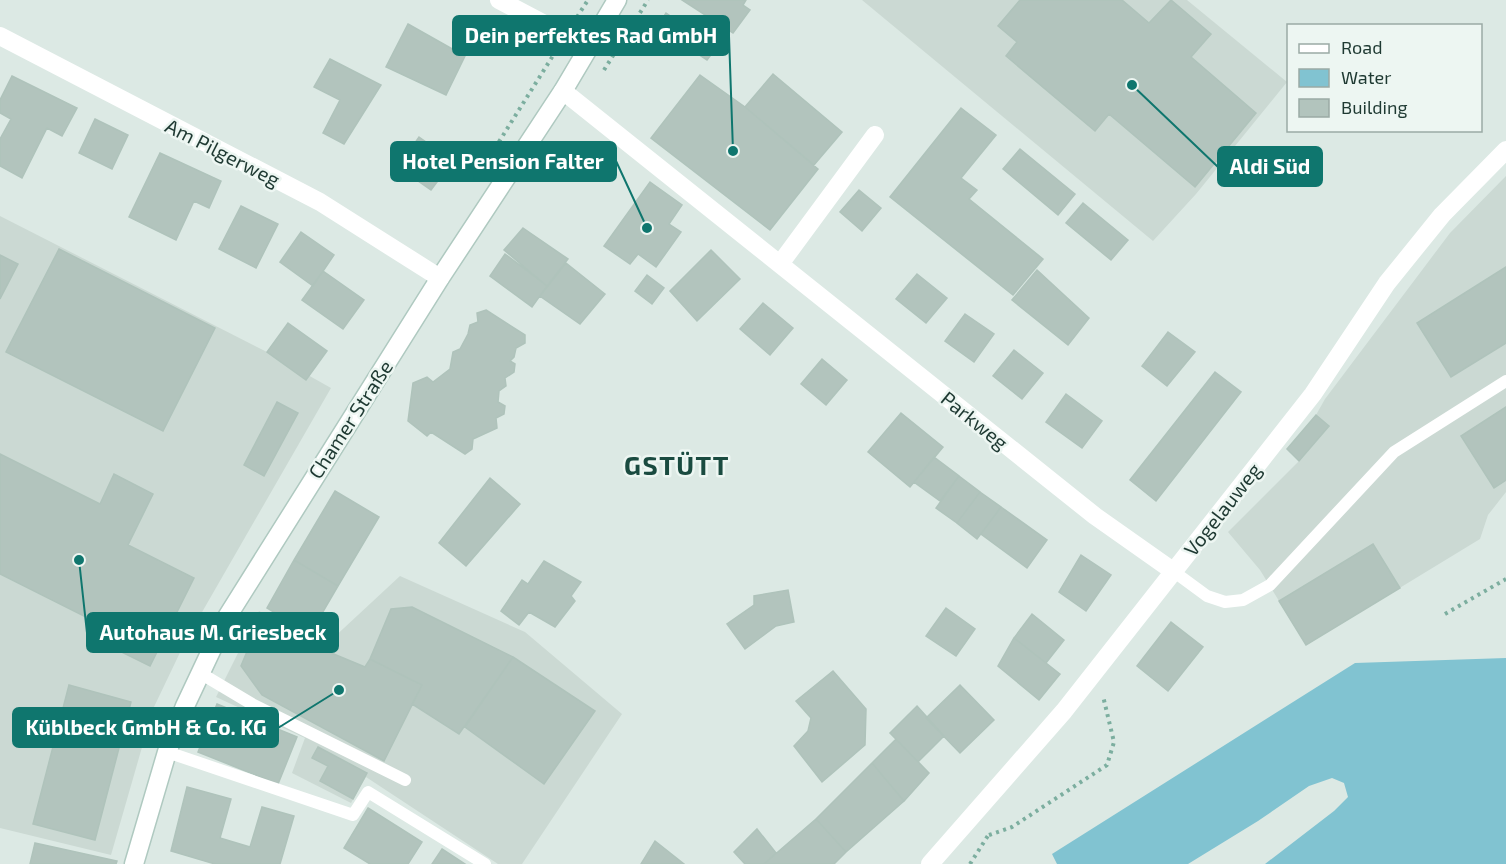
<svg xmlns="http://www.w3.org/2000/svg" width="1506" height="864" font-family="'Exo 2',sans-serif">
	<rect width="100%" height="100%" fill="#dce9e4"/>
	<path fill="#cbd9d3" d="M862,0H1187L1287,82L1196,194L1153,241Z
		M1506,176V492L1488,515L1480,539L1306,645L1260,570L1228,532L1299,461L1329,426L1316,415L1325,399L1450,233Z
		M0,216L267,352L331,388L186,640L153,709L111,855L0,828Z
		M400,576L525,632L622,714L522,864H498L366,777L351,803L292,773L305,738L216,697L259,611L303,636L330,641Z"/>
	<path fill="#81c3d1" d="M1506,658V864H1265L1334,811L1348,797L1344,783L1332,778L1309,786L1258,821L1188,864H1057L1052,854L1355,663Z"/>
	<path fill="#b2c4bd" stroke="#afc3bb" stroke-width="1.5" d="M682,0H746L743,5L750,10L733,33Z
		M1020,0H1122L1149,23L1171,0L1211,34L1191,57L1256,113L1195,187L1109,114L1095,131L1006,56L1017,42L998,26Z
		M666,13L717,47L707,60L657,27Z
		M408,24L465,56L446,95L386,67Z
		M330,59L381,85L344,144L323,133L340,100L314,87Z
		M773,74L842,132L814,165L745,107Z
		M700,75L745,107L818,169L770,230L651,138Z
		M12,76L77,108L62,136L47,128L22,178L0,166V139L11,119L0,113V100Z
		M961,108L996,135L961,178L977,190L969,199L1043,259L1013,295L890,197Z
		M95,119L128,135L112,169L79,153Z
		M419,137L453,161L431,190L398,167Z
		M1020,149L1075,194L1058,215L1003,169Z
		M160,153L221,181L209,208L194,201L176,240L129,217Z
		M650,182L682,205L669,224L681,232L656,267L638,254L630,264L604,246Z
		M859,190L881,208L862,231L840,212Z
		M1083,203L1128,240L1111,260L1066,223Z
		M241,206L278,224L256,268L219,249Z
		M523,228L568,259L547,286L504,250Z
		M301,232L334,255L313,286L280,262Z
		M59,249L215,328L163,431L6,352Z
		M711,250L740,279L697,321L670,291Z
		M505,254L547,286L532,307L490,276Z
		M0,255L18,264L0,299Z
		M566,263L605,294L580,324L540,296Z
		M1506,267V343L1451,377L1417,323Z
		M1037,270L1089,318L1068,345L1012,300Z
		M323,271L364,300L343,329L302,300Z
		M917,274L947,298L926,323L896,299Z
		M647,275L664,288L652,304L635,291Z
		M763,303L793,328L770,355L740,329Z
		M486,310L525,335V343L516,348L514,357L510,361L515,364L514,372L505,378L506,386L499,391L498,402L505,406L504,414L496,418L497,428L473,439L472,449L465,454L431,432L427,436L408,421L413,383L427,377L433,382L450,369L453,352L460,349L468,334L470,325L478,322L477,313Z
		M965,314L994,334L974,362L945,341Z
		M288,323L327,351L306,380L267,352Z
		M1168,332L1195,352L1167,386L1142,366Z
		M1014,350L1043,373L1022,399L993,376Z
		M822,359L847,380L826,405L801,384Z
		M1215,372L1241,392L1156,501L1130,480Z
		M1066,394L1102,421L1082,448L1046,422Z
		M277,402L298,413L264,476L244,465Z
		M1506,407V480L1494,488L1461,436Z
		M901,413L943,447L910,487L868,452Z
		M1316,415L1329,426L1299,461L1287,449Z
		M0,454L100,504L114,474L153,494L128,545L194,578L150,666L97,640L104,626L0,574Z
		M934,457L959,476L940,501L914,482Z
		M959,476L980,492L957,523L936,508Z
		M490,478L520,504L466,566L439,543Z
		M335,491L379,517L338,586L294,560Z
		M980,492L1001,507L977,539L957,523Z
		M1001,507L1047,540L1027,568L981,534Z
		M1373,544L1400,588L1306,645L1279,601Z
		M1081,555L1111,575L1086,611L1059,592Z
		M294,560L338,586L310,634L267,608Z
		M544,561L581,582L571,596L575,601L555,627L529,612L519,625L501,611L522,580L528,584Z
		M788,590L794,622L776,626L745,649L727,624L754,605V596Z
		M412,607L513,657L459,734L412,704L422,685L370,659L391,609Z
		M946,608L975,629L956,656L926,636Z
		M1032,614L1064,640L1046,663L1014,638Z
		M1171,622L1203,647L1168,691L1137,666Z
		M259,623L365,667L370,659L422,685L384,761L262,695L241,666Z
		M1014,638L1060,674L1039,700L998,666Z
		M513,657L595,711L544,784L465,727Z
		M833,671L866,709L865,745L822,782L794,746L808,731L811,718L796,701Z
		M69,685L131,702L95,840L33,824Z
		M960,685L994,720L960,753L926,718Z
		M217,704L297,737L278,784L198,752Z
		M917,706L944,736L918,762L890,733Z
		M896,739L929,773L904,801L872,763Z
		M318,747L367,773L353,799L320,781L328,766L312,758Z
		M872,763L904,801L846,852L816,819Z
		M187,787L231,799L220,838L250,847L262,807L294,816L280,864H215L171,851Z
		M368,808L422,842L408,864H370L344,848Z
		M816,819L846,852L834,864H764Z
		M757,829L776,853L764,864H745L734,852Z
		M655,841L684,864H641Z
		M35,843L117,861L116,864H30Z
		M442,849L465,864H432Z"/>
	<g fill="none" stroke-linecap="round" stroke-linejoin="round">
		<defs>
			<path id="secondary" d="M134,864L167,752L185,706L227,617L440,278L563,91L617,0"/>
		</defs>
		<use href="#secondary" stroke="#afc9c0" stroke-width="21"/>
		<path stroke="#7cae9f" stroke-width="4" stroke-dasharray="3 4.5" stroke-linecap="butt" d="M577,17L588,0
			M604,70L648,0
			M475,180L554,54
			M1445,614L1506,579
			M989,835L1012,827L1107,765L1114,742L1103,696
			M970,864L989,834"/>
		<path stroke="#fff" stroke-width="12" d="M1173,571L1207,596L1225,602L1243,600L1270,585L1394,452L1506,381
			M200,673L252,704L405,780
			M167,752L353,815L368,792L485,864"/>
		<path stroke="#fff" stroke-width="18" d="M499,0L588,47
			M0,36L320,202L440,278
			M563,91L1095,516L1173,571
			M780,264L875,135
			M930,864L1064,711L1313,394L1387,283L1442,215L1506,150"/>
		<use href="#secondary" stroke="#fff" stroke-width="18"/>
	</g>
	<g text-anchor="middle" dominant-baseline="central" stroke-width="5" stroke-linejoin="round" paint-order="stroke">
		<g font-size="20" fill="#1e3932" stroke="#edf6f2">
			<text transform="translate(223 152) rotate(27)">Am Pilgerweg</text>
			<text transform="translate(350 419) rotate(-57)">Chamer Straße</text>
			<text transform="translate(975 420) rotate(39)">Parkweg</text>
			<text transform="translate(1222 509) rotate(-52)">Vogelauweg</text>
		</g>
		<g font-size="26" font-weight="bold" letter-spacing="1.5" fill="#1a4b40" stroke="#edf6f2">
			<text x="677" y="464">GSTÜTT</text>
		</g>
	</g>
	<path fill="none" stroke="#0f766e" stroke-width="2" d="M733 151L729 36M647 228L616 161M1132 85L1218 167M79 560L87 633M339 690L278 728"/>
	<g fill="#0f766e" stroke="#edf6f2" stroke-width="2">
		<circle cx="733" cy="151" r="6"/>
		<circle cx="647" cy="228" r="6"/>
		<circle cx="1132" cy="85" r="6"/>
		<circle cx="79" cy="560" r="6"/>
		<circle cx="339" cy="690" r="6"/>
	</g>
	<g fill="#0f766e" stroke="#0f766e" stroke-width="2">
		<rect x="453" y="16" width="276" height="39" rx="6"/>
		<rect x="391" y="142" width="225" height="39" rx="6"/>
		<rect x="1218" y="147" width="104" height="39" rx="6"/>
		<rect x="87" y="613" width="251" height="39" rx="6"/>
		<rect x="13" y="708" width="265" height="39" rx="6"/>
	</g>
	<g font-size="21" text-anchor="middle" font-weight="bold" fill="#fff">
		<text x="591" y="43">Dein perfektes Rad GmbH</text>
		<text x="503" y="169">Hotel Pension Falter</text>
		<text x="1270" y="174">Aldi Süd</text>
		<text x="213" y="640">Autohaus M. Griesbeck</text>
		<text x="146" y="735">Küblbeck GmbH &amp; Co. KG</text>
	</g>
	<rect x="1287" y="24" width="195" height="108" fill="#edf6f2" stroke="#9aaaa5" stroke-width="1.5"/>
	<rect x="1299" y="44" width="30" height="9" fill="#ffffff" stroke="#9aaaa5" stroke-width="1.5"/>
	<text x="1341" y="54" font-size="18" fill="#1e3932">Road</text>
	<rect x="1299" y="69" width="30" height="18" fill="#81c3d1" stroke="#9aaaa5" stroke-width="1.5"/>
	<text x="1341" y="84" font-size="18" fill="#1e3932">Water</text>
	<rect x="1299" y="99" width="30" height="18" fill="#b2c4bd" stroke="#9aaaa5" stroke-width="1.5"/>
	<text x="1341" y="114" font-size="18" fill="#1e3932">Building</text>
</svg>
